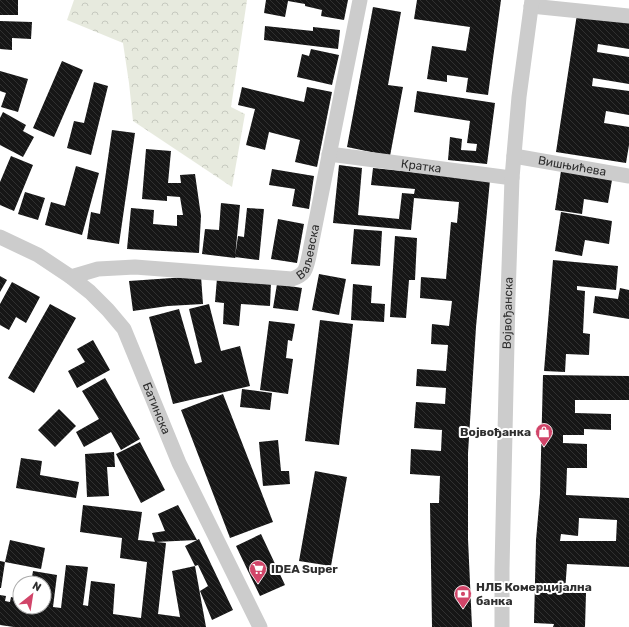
<svg xmlns="http://www.w3.org/2000/svg" width="629" height="627" font-family="Rubik,sans-serif">
	<defs>
		<pattern id="forest-crowns" width="20" height="18" patternUnits="userSpaceOnUse"><rect width="20" height="18" fill="#e7eade"/><path d="M2 6a3 3 0 1 1 6 0M12 15a3 3 0 1 1 6 0" fill="none" stroke="#c6c9bf"/></pattern>
		<pattern id="building-back-hatch" width="6" height="6" patternUnits="userSpaceOnUse"><rect width="6" height="6" fill="#161616"/><path d="M-1 5l2 2M0 0l6 6M5-1l2 2" fill="none" stroke="#303030"/></pattern>
	</defs>
	<rect width="100%" height="100%" fill="#fff"/>
	<path fill="url(#forest-crowns)" d="M74,0H247L231,107L245,114L232,187L133,121L129,83L123,43L67,20Z"/>
	<path fill="url(#building-back-hatch)" fill-rule="evenodd" d="M0,0H18V15H0Z
		M266,0H348L344,20L321,16L322,10L305,6V4L288,1L285,17L264,13Z
		M417,0H501L488,95L466,92L468,78L447,75V82L427,79L432,46L466,51L470,27L414,19Z
		M373,7L401,12L388,85L403,87L390,156L347,147Z
		M577,14L629,22V49L598,44L597,52L629,57V84L593,78L592,86L629,91V115L606,111L604,123L629,127V145L626,163L556,152Z
		M0,21L32,22L31,39L12,38V50L0,49Z
		M265,26L313,31V27L340,30L338,49L264,40Z
		M311,49L339,55L332,85L297,77L302,54L309,56Z
		M62,61L83,70L54,137L33,128Z
		M0,71L28,79L18,112L1,107L6,93L0,91Z
		M94,82L108,86L91,155L67,148L74,121L84,123Z
		M242,87L304,102L307,87L332,92L317,167L295,162L300,140L269,132L265,150L246,145L255,109L238,105Z
		M417,91L495,103L487,164L448,160L450,137L462,139L461,150L476,151L477,144L467,143L470,121L414,112Z
		M3,112L26,125L23,131L34,137L23,157L0,145V118Z
		M112,130L135,133L119,244L87,239L91,212L100,214Z
		M146,149L171,151L168,183H181L180,175L195,174L201,216L199,253L127,249L131,208L154,210L153,224L177,226V215H183L180,197L167,196V201L142,199Z
		M11,156L33,165L14,211L0,205V182Z
		M339,165L362,168L358,215L399,219L402,193L414,194L415,189L371,185L373,168L490,180L476,327L468,453V539L472,627H432L430,503H439L440,476L410,474L411,449L441,451L442,430L414,428L416,402L445,404L446,388L416,386L417,369L446,371L448,345L431,344L432,324L449,326L452,301L420,298L421,277L446,279L451,222L457,223L459,202L414,198L411,230L333,223Z
		M76,166L99,173L82,235L45,225L51,202L65,206Z
		M272,169L314,176L309,209L292,206L295,189L269,185Z
		M561,171L612,180L608,203L584,199L582,214L555,210Z
		M25,192L45,198L38,220L18,214Z
		M221,203L240,205L235,258L202,254L205,229L219,230Z
		M247,208L264,209L259,260L235,257L238,236L244,237Z
		M561,212L612,221L609,244L585,240L582,256L555,251Z
		M278,219L304,224L297,263L271,259Z
		M354,229L382,231L380,266L351,264Z
		M395,236L417,238L415,280H409L406,318L390,317Z
		M553,260L618,266L616,290L577,286V290L585,291L583,333L590,334L589,355L566,354L565,372L544,371Z
		M319,274L346,279L339,315L312,310Z
		M0,276L7,280L0,292Z
		M201,276L203,304L168,306L133,311L129,281Z
		M217,278L271,282L270,306L241,304L239,326L223,324L224,303L215,302Z
		M12,282L40,297L26,323L16,317L9,330L0,325V304Z
		M277,284L302,288L298,311L273,308Z
		M353,284L372,286L371,303L385,304L384,322L351,320Z
		M620,288L629,290V319L593,313L595,296L618,299Z
		M50,304L76,318L34,393L8,378Z
		M209,304L221,351L240,346L250,386L173,404L149,317L179,309L195,364L202,362L189,309Z
		M320,320L353,324L339,445L305,441Z
		M269,321L295,324L292,341L288,340L286,358L293,359L288,394L260,390Z
		M93,340L110,370L77,388L68,371L85,362L77,349Z
		M543,375L629,376V400H575V413L611,414V430L584,429V435H563V443L587,444V468H567L566,495L629,498V567L567,564L565,592L586,593L585,627H553L554,624L534,623L536,540L540,494ZM579,518L617,520L616,541H560L561,534L578,536Z
		M105,378L140,439L121,450L111,432L84,447L76,432L99,419L82,391Z
		M242,389L272,393L270,410L240,407Z
		M223,394L273,522L230,538L181,410Z
		M59,409L76,426L55,447L38,430Z
		M278,440L281,471H289L290,484L263,486L259,442Z
		M140,442L165,490L141,503L116,454Z
		M114,452L115,467H107L109,496L87,497L85,454Z
		M21,458L42,461L40,475L79,482L76,498L16,488Z
		M315,471L347,477L331,566L299,561Z
		M83,505L142,512L138,540L166,543L158,614L180,617L172,571L195,566L206,627H14L0,625V595L6,596L5,601L10,602L11,597L20,599V607H44V583H31L33,571L57,575L53,607L61,608L66,565L88,567L83,605L88,606L91,581L115,584L113,614L141,618L147,562L120,558L122,538L80,532Z
		M178,505L197,540L155,542L152,533L165,531L158,514Z
		M261,534L285,585L260,596L236,546Z
		M199,539L233,610L212,620L200,591L208,586L198,565L195,566L185,546Z
		M10,540L45,548L41,569L5,562Z
		M0,561L5,562L1,588H0Z"/>
	<g fill="none" stroke-linecap="round" stroke-linejoin="round">
		<g stroke="#ccc" stroke-width="15">
			<path d="M531,6L629,16"/>
			<path id="s1" d="M329,154L512,178"/>
			<path id="s2" d="M514,156L629,176"/>
			<path id="s3" d="M0,237L38,255L71,277L90,292L108,310L124,329L179,463L260,627"/>
			<path id="s4" d="M71,277L98,269L135,267L292,279C306,274 306,269 309,256L360,0"/>
			<path id="s5" d="M502,627V569L508,297L512,178L519,97L532,0"/>
		</g>
	</g>
	<defs>
		<symbol id="shop-pin" viewBox="-11 -11 22 30"><path d="M0 17L-7.5 6A9.5 9.5 0 1 1 7.5 6Z" fill="#d14569" stroke="#fff"/><path d="M-5-2.5h2.3a2.7 3.5 0 0 1 5.4 0H5L5.5 6h-11ZM-1.5-2.5h3a1.5 2.3 0 0 0-3 0Z" fill="#fff"/></symbol>
		<symbol id="supermarket-pin" viewBox="-11 -11 22 30"><path d="M0 17L-7.5 6A9.5 9.5 0 1 1 7.5 6Z" fill="#d14569" stroke="#fff"/><path d="M-6-5.5h2.5l.6 2H6L4.5 2H-2.5L-4.4-4H-6ZM-1.5 3.2a1.3 1.3 0 1 0 .1 0ZM3 3.2a1.3 1.3 0 1 0 .1 0Z" fill="#fff"/></symbol>
		<symbol id="bank-pin" viewBox="-11 -11 22 30"><path d="M0 17L-7.5 6A9.5 9.5 0 1 1 7.5 6Z" fill="#d14569" stroke="#fff"/><path d="M-6-4H6V4H-6ZM0-2.3a2.3 2.3 0 1 0 0 4.6a2.3 2.3 0 1 0 0-4.6Z" fill="#fff"/></symbol>
	</defs>
	<g fill-rule="evenodd">
		<use href="#shop-pin" x="534" y="422" width="20" height="27"/>
		<use href="#supermarket-pin" x="248" y="559" width="20" height="27"/>
		<use href="#bank-pin" x="453" y="584" width="20" height="27"/>
	</g>
	<g text-anchor="middle" dominant-baseline="central" stroke-width="4" stroke-linejoin="round" paint-order="stroke">
		<g font-size="12" fill="#2f2f2f" stroke="#fff">
			<text stroke="none"><textPath href="#s1" startOffset="93">Кратка</textPath></text>
			<text stroke="none"><textPath href="#s2" startOffset="59">Вишњићева</textPath></text>
			<text stroke="none"><textPath href="#s4" startOffset="257">Ваљевска</textPath></text>
			<text stroke="none"><textPath href="#s5" startOffset="314">Војвођанска</textPath></text>
			<text stroke="none"><textPath href="#s3" startOffset="242">Батинска</textPath></text>
		</g>
		<g font-size="12" font-weight="bold" fill="#2f2f2f" stroke="#fff" text-anchor="start">
			<text x="531" y="432" text-anchor="end">Војвођанка</text>
			<text x="271" y="569">IDEA Super</text>
			<text x="476" y="587">НЛБ Комерцијална<tspan x="476" dy="14">банка</tspan></text>
		</g>
	</g>
	<g transform="translate(32 595) rotate(30)"><circle r="19" fill="#ffffff" stroke="#acacac"/>
	<path d="M0-3L7 15L0 10L-7 15Z" fill="#d14569"/>
	<text y="-6" font-size="11" font-weight="bold" text-anchor="middle" fill="#2f2f2f">N</text>
	</g>
</svg>
